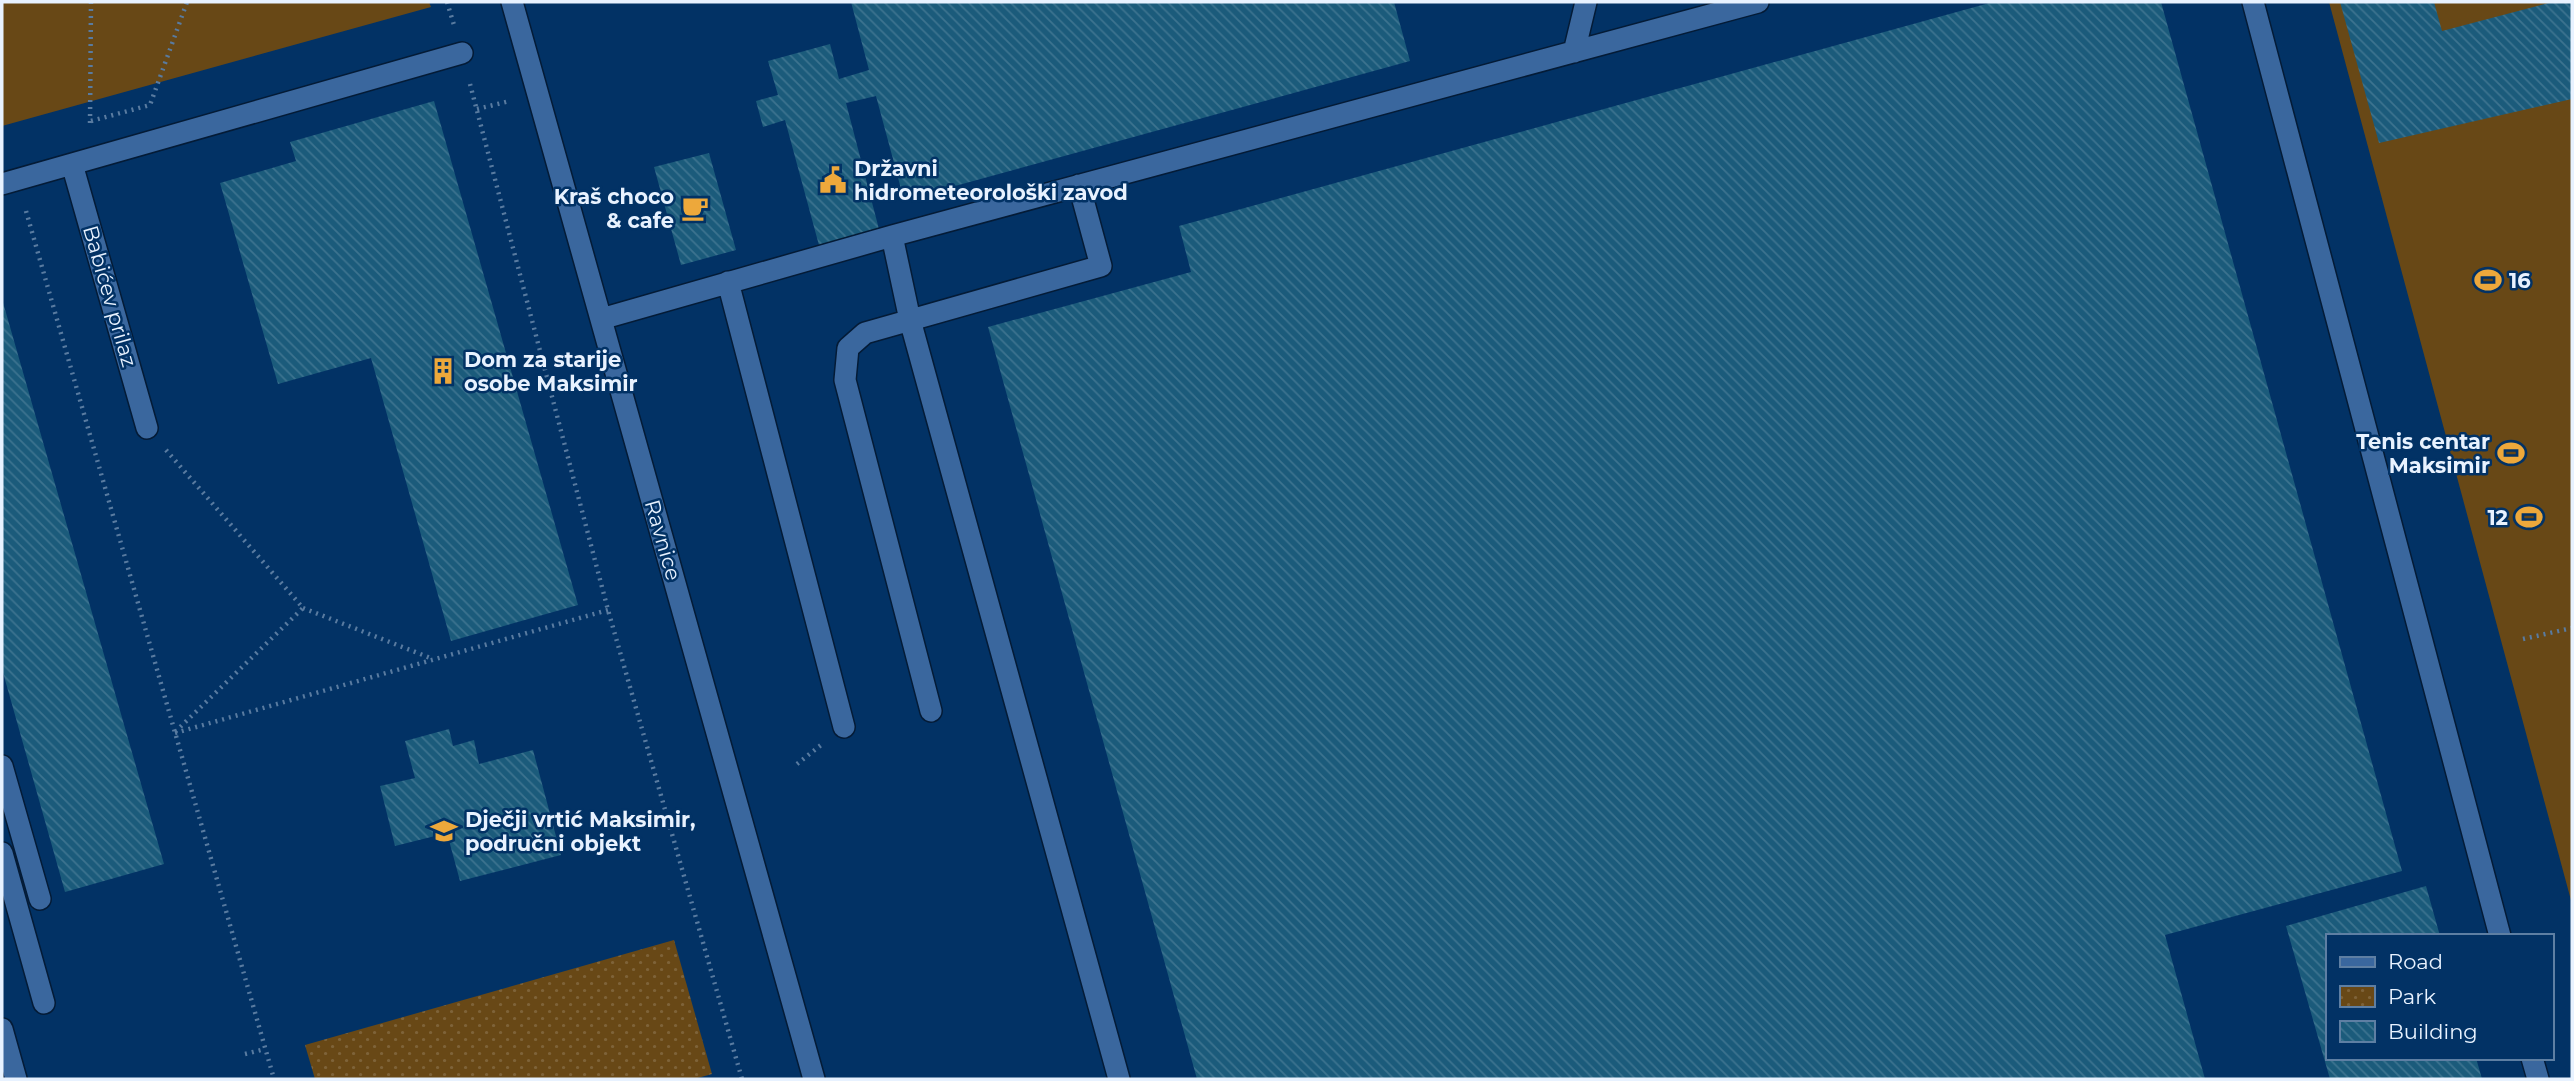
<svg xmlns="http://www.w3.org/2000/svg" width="2574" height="1081" font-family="Montserrat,sans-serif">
	<defs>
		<pattern id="park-dots" width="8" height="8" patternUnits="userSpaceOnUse" patternTransform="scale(1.75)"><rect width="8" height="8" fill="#684816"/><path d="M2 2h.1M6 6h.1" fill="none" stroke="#7e6339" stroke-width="1.8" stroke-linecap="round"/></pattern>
		<pattern id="building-back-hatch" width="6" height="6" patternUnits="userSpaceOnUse" patternTransform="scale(1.75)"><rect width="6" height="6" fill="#1b5b7b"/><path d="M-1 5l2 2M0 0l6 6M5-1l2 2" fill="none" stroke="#3c738f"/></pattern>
	</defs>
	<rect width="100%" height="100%" fill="#023265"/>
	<path fill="#684816" d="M2,2H429L431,7L2,126Z
		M2329,2H2572V904Z"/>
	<path fill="url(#park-dots)" d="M674,940L712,1074L694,1079H315L305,1045Z"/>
	<path fill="url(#building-back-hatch)" d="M851,2H1394L1410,61L904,200L876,96L846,103L880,233L820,249L785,120L763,127L756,101L778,95L768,61L830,44L839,79L869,70Z
		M1993,2H2161L2402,871L2165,935L2205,1079H1197L988,327L1191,272L1179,226Z
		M2340,2H2434L2442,31L2552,2H2572V99L2379,143Z
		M434,101L578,605L451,641L371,358L278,384L220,183L296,161L290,142Z
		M709,153L736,250L681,265L654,167Z
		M2,299L164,864L65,892L2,669Z
		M449,729L453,746L474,740L479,764L533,750L561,855L460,881L447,833L395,846L380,786L415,778L405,741Z
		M2426,886L2440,936H2327V1058H2476L2482,1079H2330L2286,926Z"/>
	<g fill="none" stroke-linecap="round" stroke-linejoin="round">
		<defs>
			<path id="minor" d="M512,2L814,1079
				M2253,2L2500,936
				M1574,52L1586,2
				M72,164L147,428
				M2,184L462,53
				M892,236L910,320L1119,1079
				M728,282L844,727
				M601,319L892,236L1758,2
				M931,711L845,380L848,348L865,333L1101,266L1079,185
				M2,766L40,899
				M2,853L44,1003
				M2,1029L16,1079
				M2532,1058L2538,1079"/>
		</defs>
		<use href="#minor" stroke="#041b36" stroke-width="24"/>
		<path stroke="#597ba0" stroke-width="4.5" stroke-dasharray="2 5" stroke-linecap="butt" d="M447,2L454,25
			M470,84L608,610L742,1079
			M477,109L510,101
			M91,121L150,105L187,2
			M90,123L91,2
			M26,211L274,1079
			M166,450L303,608L175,732
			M303,608L433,659
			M2523,639L2572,628
			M175,733L608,610
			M797,764L821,745
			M245,1054L265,1049"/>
		<use href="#minor" stroke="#3a679e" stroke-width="21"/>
	</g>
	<defs>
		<symbol id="civic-bare" viewBox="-9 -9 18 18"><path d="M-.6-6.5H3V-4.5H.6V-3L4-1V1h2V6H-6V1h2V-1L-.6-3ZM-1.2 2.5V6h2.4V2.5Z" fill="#eda83b" stroke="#023265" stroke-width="2.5" paint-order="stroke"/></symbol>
		<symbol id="cafe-bare" viewBox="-9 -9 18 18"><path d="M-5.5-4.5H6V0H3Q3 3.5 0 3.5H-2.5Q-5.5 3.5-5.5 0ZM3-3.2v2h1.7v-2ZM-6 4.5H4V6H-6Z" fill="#eda83b" stroke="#023265" stroke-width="2.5" paint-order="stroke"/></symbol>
		<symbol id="stadium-bare" viewBox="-9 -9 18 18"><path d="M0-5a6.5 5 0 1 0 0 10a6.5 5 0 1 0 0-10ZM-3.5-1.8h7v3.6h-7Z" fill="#eda83b" stroke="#023265" stroke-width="2.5" paint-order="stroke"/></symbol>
		<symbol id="building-bare" viewBox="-9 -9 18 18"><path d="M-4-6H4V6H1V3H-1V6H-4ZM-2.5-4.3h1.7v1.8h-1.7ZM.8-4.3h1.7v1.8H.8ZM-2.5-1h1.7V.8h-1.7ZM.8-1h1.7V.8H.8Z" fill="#eda83b" stroke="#023265" stroke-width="2.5" paint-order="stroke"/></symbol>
		<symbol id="school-bare" viewBox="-9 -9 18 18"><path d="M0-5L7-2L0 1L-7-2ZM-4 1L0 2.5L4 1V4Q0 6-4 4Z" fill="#eda83b" stroke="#023265" stroke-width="2.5" paint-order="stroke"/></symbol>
	</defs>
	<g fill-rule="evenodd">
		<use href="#civic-bare" x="814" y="161" width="38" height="38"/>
		<use href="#cafe-bare" x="676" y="189" width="38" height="38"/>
		<use href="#stadium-bare" x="2469" y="261" width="38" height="38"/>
		<use href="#building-bare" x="424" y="352" width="38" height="38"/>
		<use href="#stadium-bare" x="2492" y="434" width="38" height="38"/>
		<use href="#stadium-bare" x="2510" y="498" width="38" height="38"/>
		<use href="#school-bare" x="425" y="812" width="38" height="38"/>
	</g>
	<g text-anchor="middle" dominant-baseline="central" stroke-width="5" stroke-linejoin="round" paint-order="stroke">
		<g font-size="21" font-weight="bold" fill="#e8f2ff" stroke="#023265" text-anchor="start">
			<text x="854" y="168">Državni<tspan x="854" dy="24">hidrometeorološki zavod</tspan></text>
			<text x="674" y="196" text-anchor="end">Kraš choco<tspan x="674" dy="24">&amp; cafe</tspan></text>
			<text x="2509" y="280">16</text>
			<text x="464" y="359">Dom za starije<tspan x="464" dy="24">osobe Maksimir</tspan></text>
			<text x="2490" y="441" text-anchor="end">Tenis centar<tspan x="2490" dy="24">Maksimir</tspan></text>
			<text x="2508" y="517" text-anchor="end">12</text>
			<text x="465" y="819">Dječji vrtić Maksimir,<tspan x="465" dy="24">područni objekt</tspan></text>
		</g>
		<g font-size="21" fill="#e8f2ff" stroke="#023265">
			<text transform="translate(110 296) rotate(74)">Babićev prilaz</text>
			<text transform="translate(663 540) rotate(74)">Ravnice</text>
		</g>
	</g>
	<rect width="2574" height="1081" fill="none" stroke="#e8f2ff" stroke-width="7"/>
	<rect x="2326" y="934" width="228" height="126" fill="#023265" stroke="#5e7fa3" stroke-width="2"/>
	<rect x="2340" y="957" width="35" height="10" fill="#3a679e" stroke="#5e7fa3" stroke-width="2"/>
	<text x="2388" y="969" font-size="21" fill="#e8f2ff">Road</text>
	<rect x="2340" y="986" width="35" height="21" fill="url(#park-dots)" stroke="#5e7fa3" stroke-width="2"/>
	<text x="2388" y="1004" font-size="21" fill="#e8f2ff">Park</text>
	<rect x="2340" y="1021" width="35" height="21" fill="url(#building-back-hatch)" stroke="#5e7fa3" stroke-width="2"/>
	<text x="2388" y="1039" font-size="21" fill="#e8f2ff">Building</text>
</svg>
